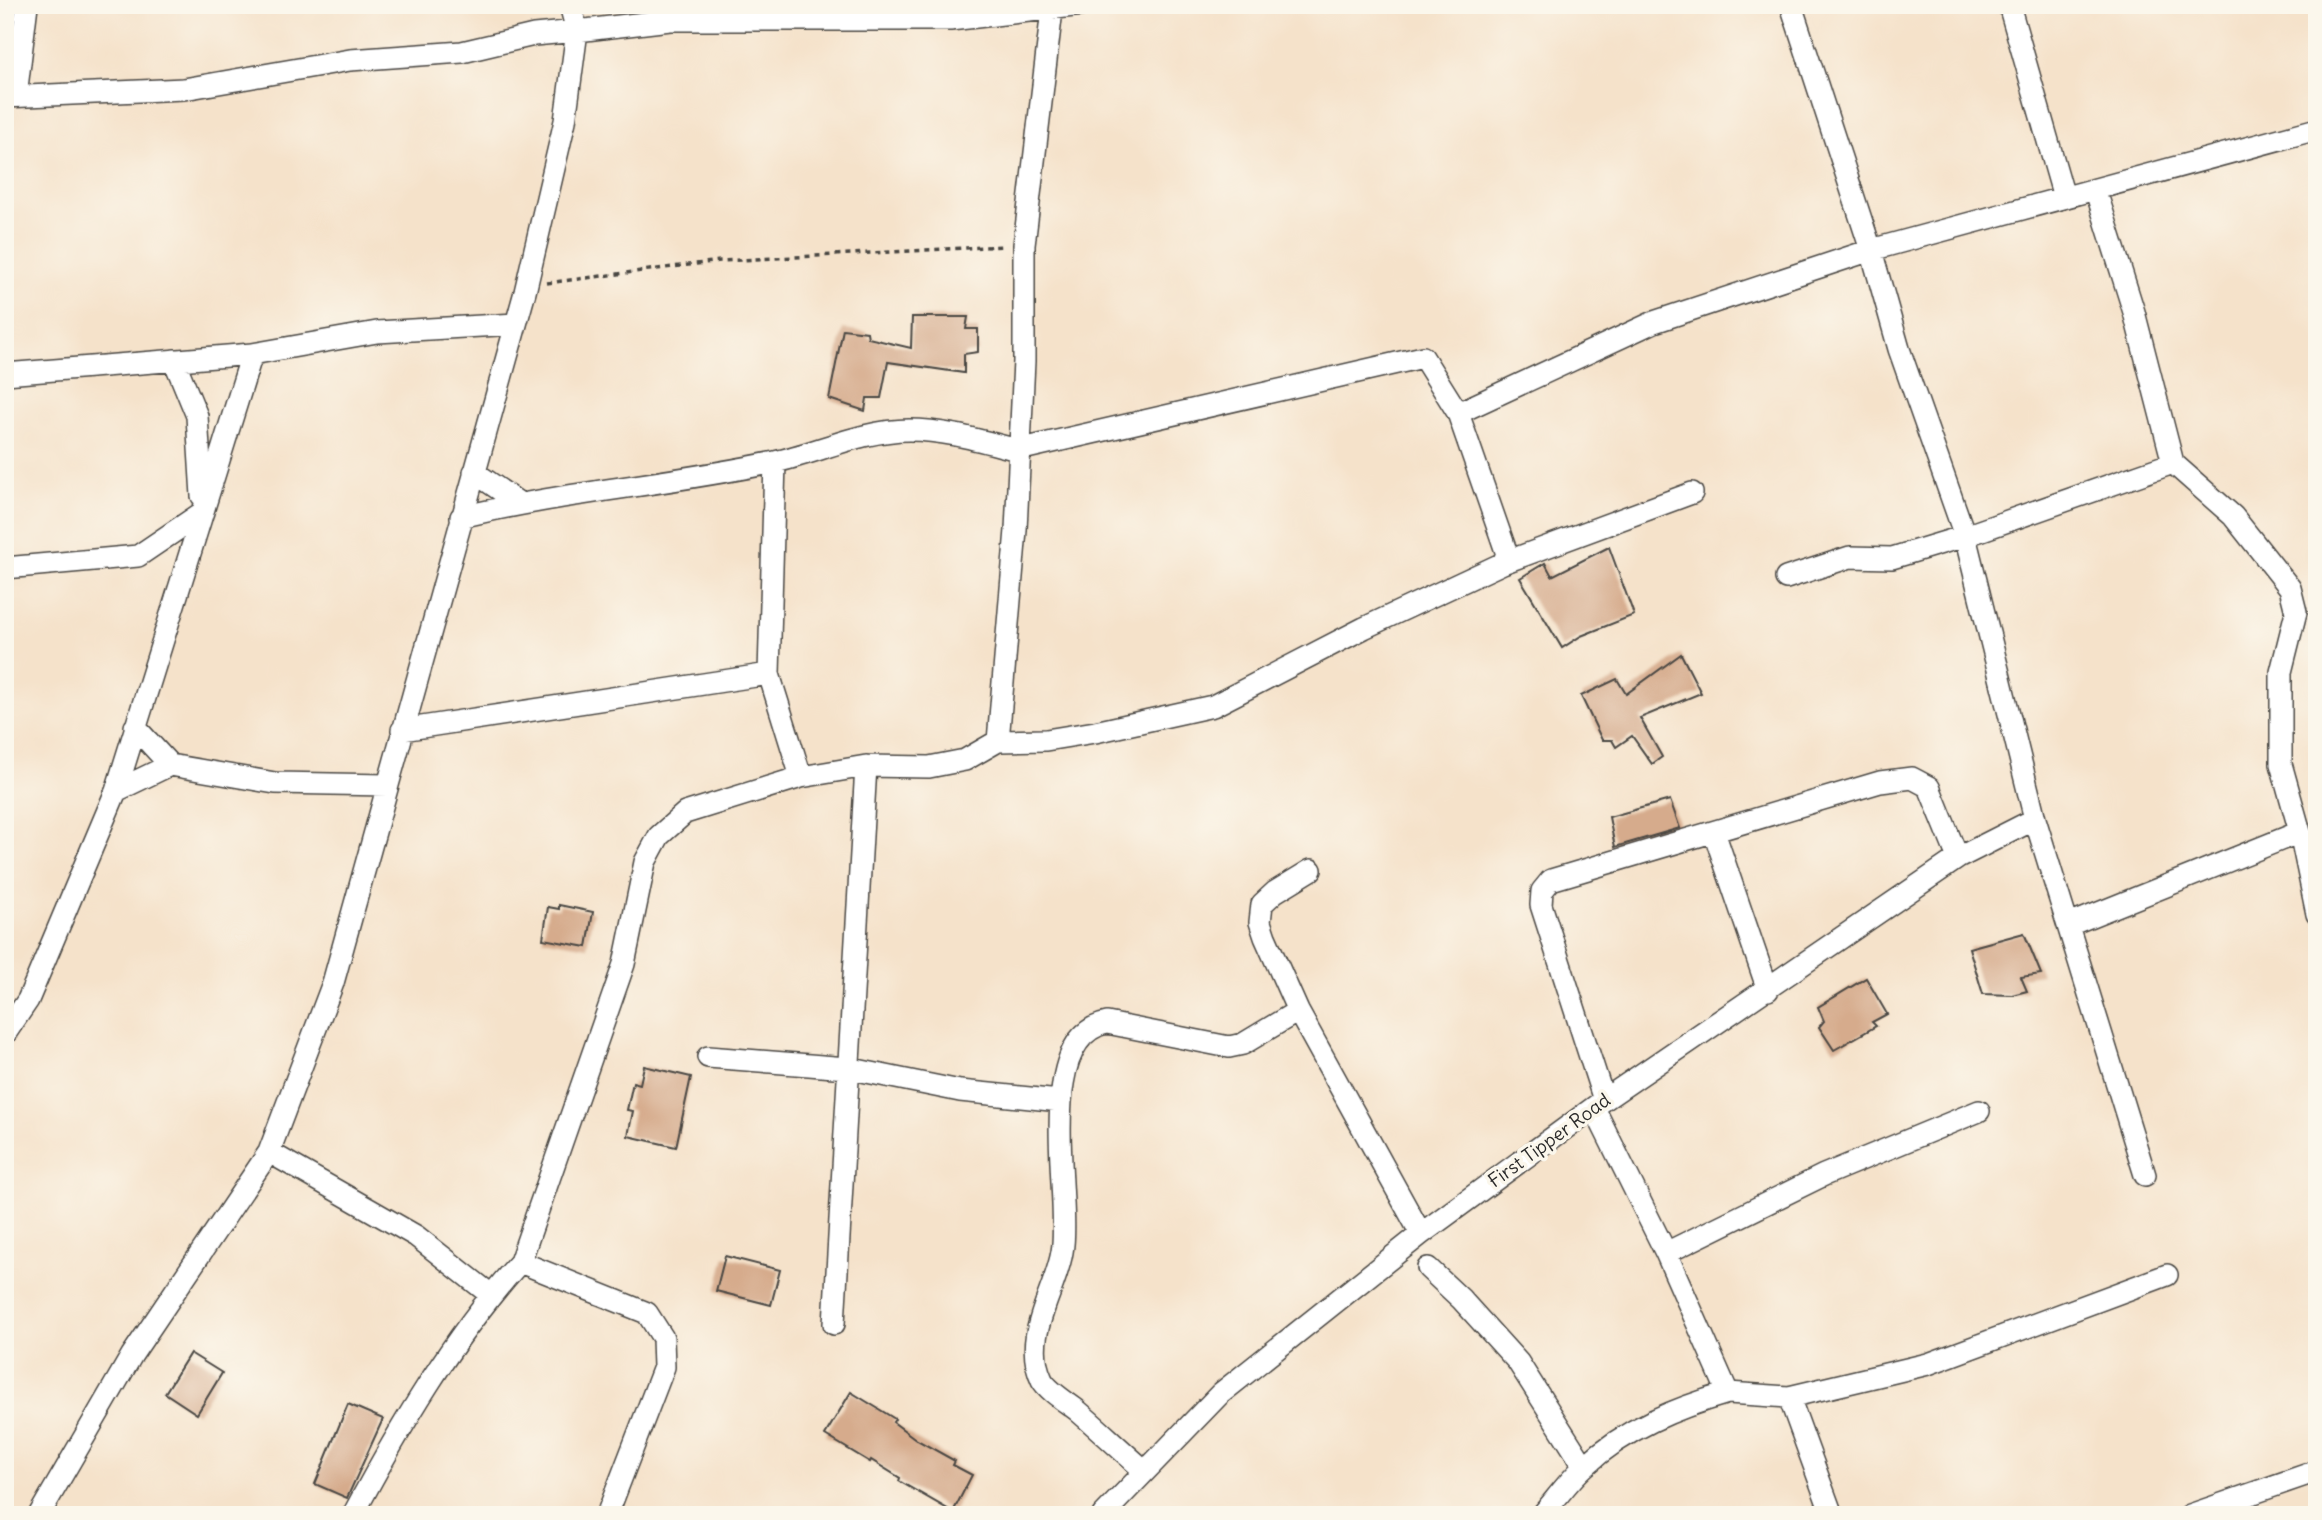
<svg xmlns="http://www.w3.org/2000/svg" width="2322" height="1520" font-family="Delius,sans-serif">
	<rect width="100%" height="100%" fill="#fbf7ec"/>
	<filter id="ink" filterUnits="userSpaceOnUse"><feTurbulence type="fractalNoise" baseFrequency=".0143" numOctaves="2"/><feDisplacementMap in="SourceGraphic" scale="14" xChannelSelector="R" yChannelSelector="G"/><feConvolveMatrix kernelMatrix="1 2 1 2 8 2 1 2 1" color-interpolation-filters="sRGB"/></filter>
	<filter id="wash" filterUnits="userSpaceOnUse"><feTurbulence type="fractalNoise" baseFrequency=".00686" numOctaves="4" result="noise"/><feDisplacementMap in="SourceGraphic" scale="28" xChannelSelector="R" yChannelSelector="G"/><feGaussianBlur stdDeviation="1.57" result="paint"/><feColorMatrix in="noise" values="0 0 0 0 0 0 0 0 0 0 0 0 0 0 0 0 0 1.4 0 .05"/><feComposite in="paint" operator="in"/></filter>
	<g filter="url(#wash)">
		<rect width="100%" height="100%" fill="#f5e2ca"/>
		<g id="blocks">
			<path fill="#d6ab8c" d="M912,317H968L966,329H978V352L964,354V373L888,362L881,398H867L865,411L829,399L843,329L867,332L868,338L911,348Z
				M1609,547L1634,615L1581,636L1562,648L1520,578L1545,563L1552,576Z
				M1681,654L1701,693L1640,718L1662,757L1652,764L1632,736L1616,747L1612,740H1602L1581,696L1617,679L1626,694Z
				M1670,800L1680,828L1615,847L1609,817Z
				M559,905L593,912L587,947L543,939L548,907L559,909Z
				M2024,933L2041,974L2021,977L2027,991L2012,995L1983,994L1969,948Z
				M1866,978L1887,1014L1872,1022L1876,1026L1834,1050L1819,1027L1824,1021L1818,1007Z
				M644,1066L691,1077L676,1147L628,1136L633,1111L627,1110L633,1082L640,1084Z
				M725,1256L780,1270L771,1305L716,1291Z
				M190,1353L222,1373L197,1414L165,1393Z
				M851,1392L895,1419L893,1422L917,1440L955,1461L953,1465L972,1475L953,1512L899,1481L900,1478L871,1460L870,1462L825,1435Z
				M348,1404L383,1419L347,1498L315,1484Z"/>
		</g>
	</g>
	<g filter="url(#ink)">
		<use href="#blocks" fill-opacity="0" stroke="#494643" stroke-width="2"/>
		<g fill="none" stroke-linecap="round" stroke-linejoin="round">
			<defs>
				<path id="minor" d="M1791,5L1871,250L1899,349L1965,536L2035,819L2145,1175
					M2009,5L2064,197
					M16,96L27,5
					M5,97L184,89L350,60L462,52L534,35L577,31L570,5
					M2096,191L2134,312L2173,463L2233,516L2290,588L2296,612L2281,672V764L2300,832L2317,914
					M174,360L197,416L202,496
					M5,374L252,354L377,332L516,324
					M1458,413L1654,322L1871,250L2317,129
					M775,462L769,674L801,777
					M474,472L519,503
					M1503,563L1692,493
					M5,568L138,556L203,512
					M1786,578L1850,557L1892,558L1965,536L2173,463
					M135,727L170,765
					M402,730L769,674
					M998,741L1016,530L1024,361V245L1052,10
					M116,791L170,765L275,783L387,785
					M1714,832L1768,990
					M1311,870L1275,892L1262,904L1260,922L1265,937L1298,1011L1421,1234
					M2069,925L2300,832
					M5,1034L28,1000L116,791L252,354
					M708,1057L847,1068L960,1091L1060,1101
					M1604,1100L1541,905L1542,891L1551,880L1880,782L1912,778L1929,787L1958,858
					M1594,1108L1666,1253L1728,1393L1789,1397L1928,1364L2167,1275
					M269,1152L416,1236L491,1295
					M1666,1253L1824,1175L1979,1111
					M520,1262L647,1313L663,1338L664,1367L607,1515
					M1428,1268L1461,1299L1518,1362L1584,1466
					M834,1324L866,766
					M1789,1397L1832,1515
					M1145,1471C1123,1452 1101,1431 1078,1411C1068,1403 1048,1391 1042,1380C1021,1336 1055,1294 1062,1252C1072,1199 1032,1037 1107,1023L1229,1047L1243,1044L1298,1011
					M39,1515L132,1355L269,1152L333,983L525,292L565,121L577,31L670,20H950L1083,5
					M353,1515C399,1428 454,1335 520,1262L624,964L645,862L659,836L685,813L801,777L866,766L929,767L965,760L998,741L1046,740L1095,732L1213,706L1364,628L1503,563L1507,554L1458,413L1423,357L1018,450C982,441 946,430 909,430C863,430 819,452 775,462C671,484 565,492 461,517
					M1103,1515L1220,1394L1421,1234L1604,1100L1958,858L2035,819
					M1542,1515C1556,1499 1569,1480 1585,1466C1626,1428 1676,1408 1728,1393
					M2190,1515L2317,1471"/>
			</defs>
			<use href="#minor" stroke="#494643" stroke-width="24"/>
			<path stroke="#494643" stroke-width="3.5" stroke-dasharray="5 5" stroke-linecap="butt" d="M547,283L720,261L1003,246"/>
			<use href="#minor" stroke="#fff" stroke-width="21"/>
		</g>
	</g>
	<g text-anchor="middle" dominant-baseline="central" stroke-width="7" stroke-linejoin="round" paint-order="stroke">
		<g font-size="19" fill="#2b2b2b" stroke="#fbf7ec">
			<text transform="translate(1549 1140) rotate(-36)">First Tipper Road</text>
		</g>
	</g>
	<rect width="2322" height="1520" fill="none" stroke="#fbf7ec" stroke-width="28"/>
</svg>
